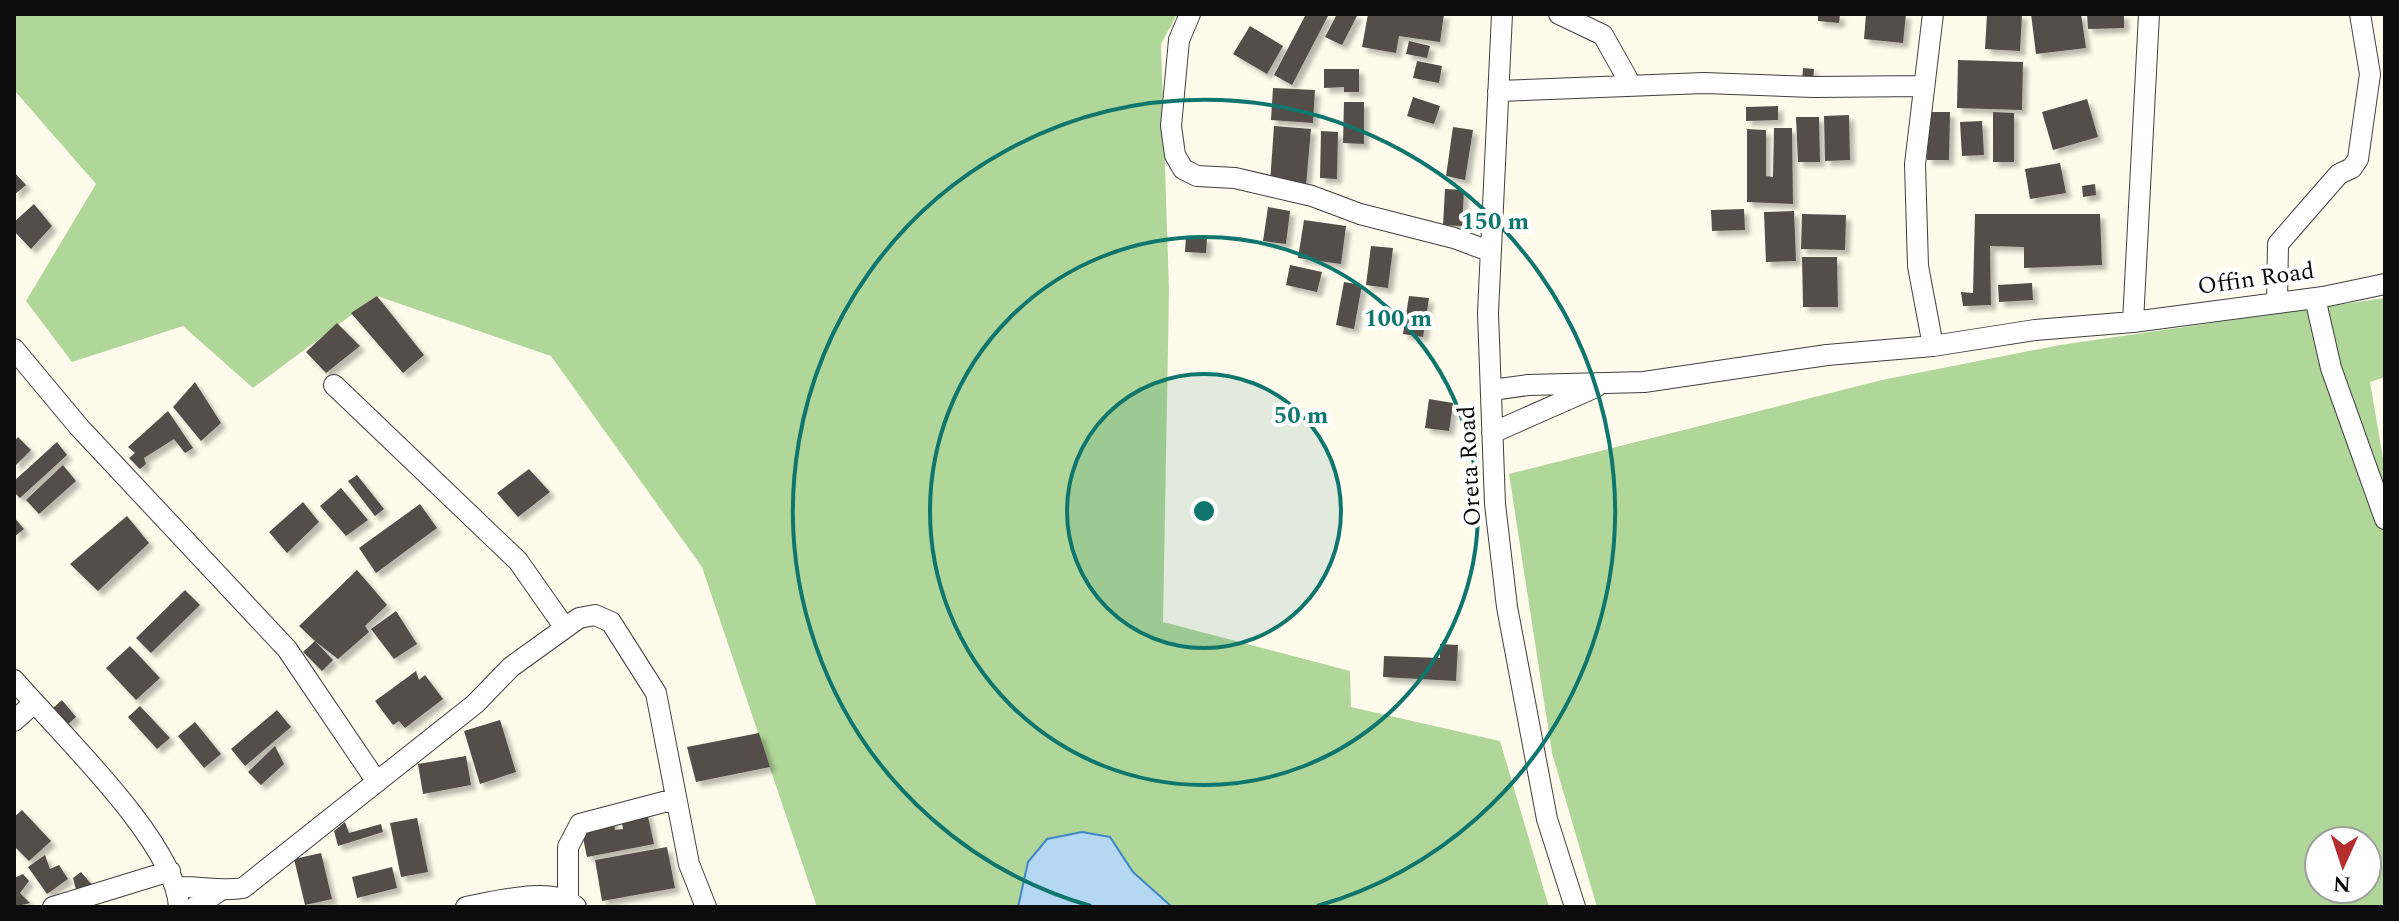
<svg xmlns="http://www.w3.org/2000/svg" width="2399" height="921" font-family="Spectral,serif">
	<defs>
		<filter id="shadow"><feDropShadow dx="5" dy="5" stdDeviation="2" flood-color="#0004"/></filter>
	</defs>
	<rect width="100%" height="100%" fill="#fefbec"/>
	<path fill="#b1d699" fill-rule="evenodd" d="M14,14H1177L1161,44L1169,290L1163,622L1350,671L1351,707L1500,741L1549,907H817L702,567L551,356L377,296L253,388L183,326L72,362L26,301L96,184L14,90Z
		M2385,298V377L2370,382L2385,470V907H1597L1552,753L1509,474L1882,380L2060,345ZM2319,841H2367V889H2319Z"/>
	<path fill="#b4d7f2" stroke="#3f88c5" stroke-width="2" d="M1082,832L1110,837L1133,872L1172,907H1018L1028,862L1047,839Z"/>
	<path fill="#544e49" filter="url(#shadow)" d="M1306,14H1329L1292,85L1274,75Z
		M1337,14H1358L1342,45L1325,37Z
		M1368,14H1444L1440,42L1399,36L1396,53L1362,47Z
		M1818,14H1840L1839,23L1818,21Z
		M1866,14H1906L1903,43L1864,39Z
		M1987,14H2022L2020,51L1985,49Z
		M2031,14H2081L2086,48L2036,54Z
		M2087,14H2124V28L2088,29Z
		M1250,26L1283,46L1267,74L1233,54Z
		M1409,41L1430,46L1427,58L1406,54Z
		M1958,60L2023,62L2022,110L1957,108Z
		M1417,61L1442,66L1439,83L1413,78Z
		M1803,68L1814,69L1813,83L1802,82Z
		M1324,69H1359V92H1344V87L1324,88Z
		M1273,88L1315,90L1313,123L1271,120Z
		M1413,97L1440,106L1434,124L1407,116Z
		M2087,99L2098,137L2053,150L2042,112Z
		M1344,102H1364V144L1343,143Z
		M1778,106V120L1746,121V107Z
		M1928,112H1950L1949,160H1927Z
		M1993,112L2014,113V162H1993Z
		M1849,115L1850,160L1825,161L1824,116Z
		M1796,117H1819L1820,162H1798Z
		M1982,121L1984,155L1962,156L1960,122Z
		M1274,126L1311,129L1306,186L1270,183Z
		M1453,127L1473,130L1465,180L1446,176Z
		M1774,128H1792L1793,204L1747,202V129L1766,130V176L1773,177Z
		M1321,131L1338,132L1337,179L1320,178Z
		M2060,163L2066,193L2030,199L2025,169Z
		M14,172L26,185L14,195Z
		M2095,184L2096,195L2083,197L2082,186Z
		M1445,189L1464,190L1462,226L1443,225Z
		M34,204L52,226L31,249L14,231V222Z
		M1268,207L1290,211L1286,244L1263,241Z
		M1744,209L1745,230L1712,231L1711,210Z
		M1794,211L1796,261L1766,262L1764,212Z
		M1802,214L1846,215L1845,250L1801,249Z
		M1975,214H2100L2102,265L2024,268V247L1990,246L1991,305L1963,306L1961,292L1973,293Z
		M1304,220L1346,226L1341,264L1298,258Z
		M1186,236L1207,237L1206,253L1185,252Z
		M1371,246L1393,248L1388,288L1366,285Z
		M1802,257H1837L1838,307H1803Z
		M1290,265L1322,272L1317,292L1286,285Z
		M1344,282L1362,285L1354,329L1336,325Z
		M2032,283L2033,300L1999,302L1998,285Z
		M377,296L424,355L403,373L351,313Z
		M1409,296L1429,298L1423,337L1403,334Z
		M337,323L360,346L326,373L306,352Z
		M195,382L221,423L201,441L173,407Z
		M1429,399L1453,403L1449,431L1425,428Z
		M168,411L193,448L185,453L174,439L144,458L146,464L140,469L129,458L135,453L128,447Z
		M18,437L31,450L14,467V442Z
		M57,442L67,455L20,498L14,492V481Z
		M63,465L76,481L39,514L26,500Z
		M529,469L550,492L518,517L497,493Z
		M357,475L384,509L375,516L348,481Z
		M341,488L368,520L346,536L320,506Z
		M303,502L319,522L287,553L269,532Z
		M420,504L437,528L376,573L359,548Z
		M127,516L149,543L98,591L70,564Z
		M14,517L24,529L14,537Z
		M357,570L387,605L365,626L369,632L338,659L315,641L333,660L322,671L303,652L315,641L299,626Z
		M185,590L200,605L151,653L136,638Z
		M396,611L417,644L394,659L371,629Z
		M1440,644L1458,645L1456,681L1383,677L1384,656L1440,658Z
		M130,646L160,678L136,700L106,668Z
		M416,671L419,680L425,675L443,699L405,728L399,721L393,725L375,701Z
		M62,700L76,717L67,725L53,708Z
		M140,706L170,738L157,749L128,717Z
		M277,710L291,727L245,766L231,749Z
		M500,720L516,772L480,784L464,731Z
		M195,722L221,754L204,768L178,736Z
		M759,733L770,767L696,782L687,747Z
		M275,746L284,764L261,785L248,772Z
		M466,756L471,785L423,794L418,764Z
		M22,810L51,841L29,861L14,846V817Z
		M647,812L654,844L587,857L580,824L613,818L615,830L623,829L621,818Z
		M417,818L428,872L401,877L390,823Z
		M345,822L349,833L381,824L383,832L338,846L334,831Z
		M667,847L675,888L602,901L595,860Z
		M321,853L332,899L305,905L294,859Z
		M45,855L50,869L59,865L68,879L47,894L28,867Z
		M392,867L397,888L357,898L352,877Z
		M81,872L93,886L76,890L73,878Z
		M23,874L29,881L20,893L30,903L14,907V878Z"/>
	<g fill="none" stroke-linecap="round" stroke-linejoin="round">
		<defs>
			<path id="minor" d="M1190,14L1179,40L1171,126L1175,155L1183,169L1197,176L1235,178L1312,196L1360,214L1454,238L1489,251
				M1502,14L1488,313L1495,504L1507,607L1547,819L1575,907
				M1559,14L1603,35L1631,85
				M1933,14L1915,164L1918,266L1933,346
				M1498,91L1704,83L1814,87L1923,86
				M2315,298L2331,368L2385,519
				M2277,303L2278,244L2339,174L2352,168L2358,159L2370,74L2360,14
				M2133,322L2149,14
				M14,349L79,427L287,649L377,782
				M334,385L518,561L565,628
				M1492,390L1528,385L1644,382L1827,355L1933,346L2035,330L2133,322L2323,297L2385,284
				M1492,433L1596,387
				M14,680C58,731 176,843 179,907
				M14,721L34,703
				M177,887C200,886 220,892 243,888L475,704L511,667L579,618L595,615L611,622L656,693L689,864L706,907
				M568,899V847L580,824L675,799
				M53,907L170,871
				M195,907L218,892
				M466,907C493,902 556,885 576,907"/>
		</defs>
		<use href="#minor" stroke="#3f3f3f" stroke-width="22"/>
		<use href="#minor" stroke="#fff" stroke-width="20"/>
	</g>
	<circle cx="1204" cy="511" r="137" fill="#0f766e" fill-opacity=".12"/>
	<g fill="none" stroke="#0f766e" stroke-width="4">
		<circle cx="1204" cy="511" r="137"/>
		<circle cx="1204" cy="511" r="274"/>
		<path d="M1091 906A411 411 0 1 1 1317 906"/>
	</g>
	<g text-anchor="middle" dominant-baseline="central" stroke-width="8" stroke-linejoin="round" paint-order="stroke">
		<g font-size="24" fill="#0c0c0c" stroke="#fff">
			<text transform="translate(2256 279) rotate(-8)">Offin Road</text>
			<text transform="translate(1470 466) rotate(-93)">Oreta Road</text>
		</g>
	</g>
	<circle cx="1204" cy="511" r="12" fill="#0f766e" stroke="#fff" stroke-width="4"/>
	<g font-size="24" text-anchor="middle" font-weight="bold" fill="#0f766e" stroke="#fff" stroke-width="8" stroke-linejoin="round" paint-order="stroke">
		<text x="1495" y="229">150 m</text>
		<text x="1398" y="326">100 m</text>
		<text x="1301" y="423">50 m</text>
	</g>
	<rect width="2399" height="921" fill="none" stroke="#0c0c0c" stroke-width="32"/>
	<g transform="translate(2343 865) rotate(183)"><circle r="38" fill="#ffffff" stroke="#9e9e9e" stroke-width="2"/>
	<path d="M0-6L14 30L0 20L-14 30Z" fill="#b32e2d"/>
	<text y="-12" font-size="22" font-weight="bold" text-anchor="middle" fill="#0c0c0c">N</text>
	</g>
</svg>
